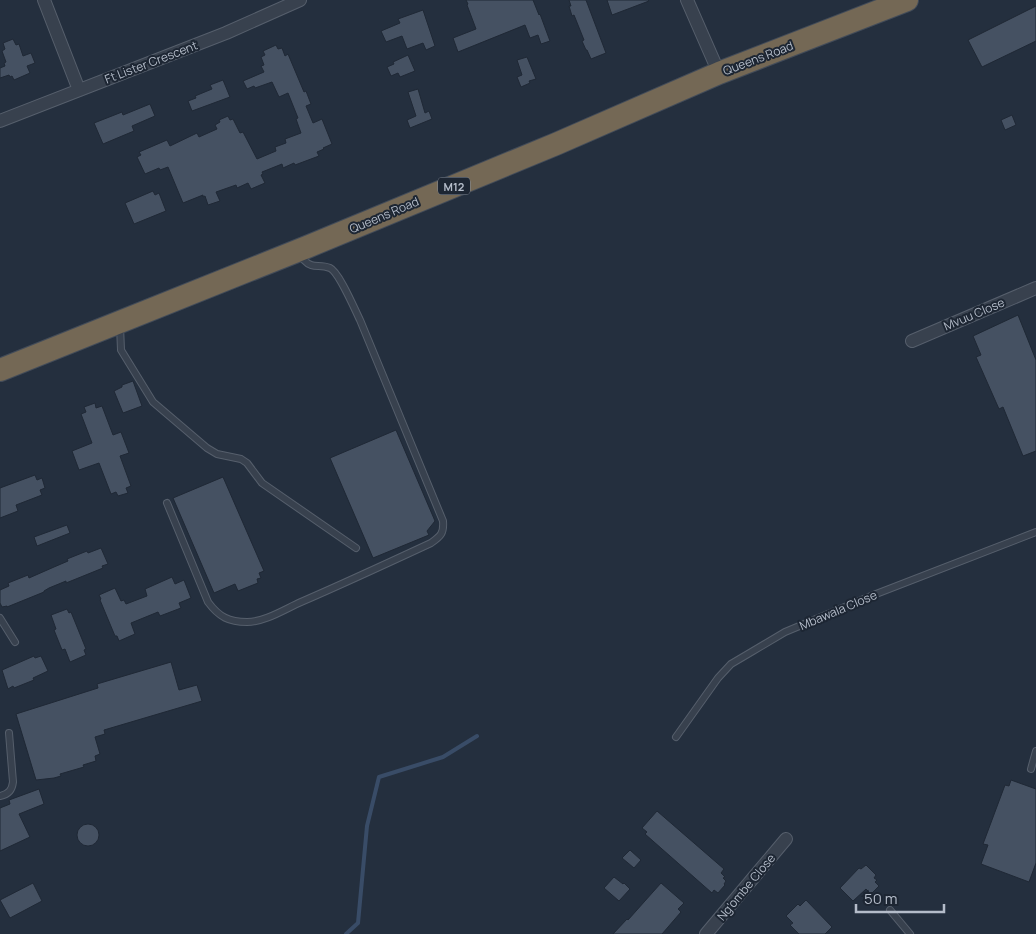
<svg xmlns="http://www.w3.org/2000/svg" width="1036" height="934" font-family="Manrope,sans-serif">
	<rect width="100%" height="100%" fill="#242f3e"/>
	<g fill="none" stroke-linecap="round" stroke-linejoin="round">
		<path stroke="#394c67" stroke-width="4" d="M346,934L358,923L367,826L379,777L443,757L477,736"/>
	</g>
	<path fill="#455162" stroke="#1f2835" d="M466,0H533L539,15L540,14L550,41L541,44L538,35L530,38L525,25L458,52L453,38L476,29L467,5L468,4Z
		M569,0H586L606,53L591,59L587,50H586L582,41L584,40L574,15L572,16L569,6H571Z
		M607,0H648L649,1L612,15Z
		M1036,6V41L982,67L968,40Z
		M423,10L435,46L426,50L423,43L407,49L402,36L386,42L381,31L400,23L398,19Z
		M13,39L16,45L19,44L23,56L31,53L35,63L27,66L30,73L14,80L12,76L10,77L9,75L0,78V68L5,66L4,63L6,62L2,51L5,49L3,43Z
		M276,45L278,49L282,48L285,56L288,54L304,92L306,91L311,104L306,106L313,123L322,119L332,144L323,148L324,149L317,152L319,156L295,165L294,163L283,168L282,164L262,172L263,174L261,175L265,183L251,189L248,183L237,188L236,185L216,192L220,201L208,205L205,196L203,197V195L183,203L168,167L160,170L159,168L145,174L137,157L141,155L139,152L167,140L170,146L197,133L199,137L217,129L215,125L220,122L219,120L228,116L230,120L233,119L240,133L243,132L257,159L276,151L275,147L286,143L285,139L301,133L296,119L298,118L288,93L279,97L272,82L255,88L254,86L247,89L243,81L264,72L261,66L264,65L261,57L265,55L263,51Z
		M408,55L415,71L400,77L398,73L391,76L387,67L394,64L393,62Z
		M527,57L536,79L529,81L530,83L521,87L517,77L522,75L517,60Z
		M223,80L230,97L192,111L188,101L196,98L195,96L212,89L210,85Z
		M418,89L425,113L429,111L432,119L410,128L407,120L416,116L408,92Z
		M150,104L155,116L132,126L134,131L103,144L94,123L122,112L123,115Z
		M1012,115L1016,125L1005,130L1001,120Z
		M153,191L155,195L159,193L166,211L134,224L125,203Z
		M1018,315L1036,360V451L1023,456L1003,407L999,409L976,357L981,355L973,336Z
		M133,381L142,406L123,413L114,391L122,387V385Z
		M95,403L96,408L102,406L113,435L121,432L129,453L120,456L131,486L126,488L128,493L118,496L116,492L111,494L99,463L79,470L72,451L92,443L81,414L86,412L84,407Z
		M396,430L435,521L427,531L429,535L373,558L330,458Z
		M35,475L37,480L42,478L45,488L40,490L42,495L16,505L18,511L0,518V488Z
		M223,477L264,571L259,573L261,578L257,579L258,583L238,591L235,584L214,593L173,498Z
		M67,525L70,533L37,546L34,537Z
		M101,548L108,564L102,566L103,568L66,583V581L49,588L44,591V592L7,607V606L2,607L0,603V590L9,586L8,583L28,575L29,578L54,567L68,561L67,559L87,551L88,553Z
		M172,577L175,584L184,580L191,598L179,603L181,608L160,616L158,612L131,623L135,634L119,641L117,636H115L100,600L101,599L99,595L115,588L121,601L124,600L126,604L147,596L145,589Z
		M67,609L69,613L71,612L86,649L84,650L86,655L70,662L65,649L62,650L54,630L56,629L51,615Z
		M34,656L35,658L41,656L48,671L33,678L34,680L14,688L13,686L8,689L2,670Z
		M171,662L179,690L197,685L202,701L104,730L105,734L95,737L100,754L95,756L96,761L83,765L84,767L60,774L61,776L54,778L36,780L16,714L98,688L97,684Z
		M1011,780L1036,789V863L1029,882L981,864L988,845L983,844L1005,785L1009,786Z
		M39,789L44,804L19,814L30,837L0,851V808L10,804L9,800Z
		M657,811L724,869L721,873L725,877L723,878L726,881L724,884L725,885L718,893L714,890L712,893L645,834L647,832L642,828Z
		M77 835a11 11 0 1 1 22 0a11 11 0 1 1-22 0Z
		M630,850L641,860L634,868L622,858Z
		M866,865L876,875L874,878L877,880L875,882L879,886L871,894L866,889L853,901L840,888L859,868L861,869Z
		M614,877L623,884L624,883L630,889L619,901L604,888Z
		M33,883L42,901L10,918L0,900Z
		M661,883L684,903L678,909L681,912L662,934H613L627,919L628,920Z
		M806,900L832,927L825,934H799L790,925L793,923L786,916L798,904L800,906Z"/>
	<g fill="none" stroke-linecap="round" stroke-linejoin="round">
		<defs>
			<path id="lane" d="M120,326L121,350L153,402L207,448L217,454L241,459L247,463L262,483L356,548
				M167,503L208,602C219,617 229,622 247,622C265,622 285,609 301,602C345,583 388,563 431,543C441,536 444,533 443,521L360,320C355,310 339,272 330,268C319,263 313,270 304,260L305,253
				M0,618L15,642
				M676,737L718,678L731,664L753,651L785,632L876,594L1036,532
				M1031,769L1036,751
				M0,796C9,794 12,790 13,782L9,733
				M890,910L910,934"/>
			<path id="street" d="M44,0L79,90
				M687,0L719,73
				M0,121L226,33L300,0
				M912,341L1036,288
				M706,934L786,839"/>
			<path id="highway" d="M0,370L307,247L556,144L719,73L907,0"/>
		</defs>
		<use href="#lane" stroke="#565f6c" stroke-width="8"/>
		<use href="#street" stroke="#565f6c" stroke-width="14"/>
		<use href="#highway" stroke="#434c59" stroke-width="24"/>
		<use href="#lane" stroke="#38414e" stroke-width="6"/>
		<use href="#street" stroke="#38414e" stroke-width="12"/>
		<use href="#highway" stroke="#746855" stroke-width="22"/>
	</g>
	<g text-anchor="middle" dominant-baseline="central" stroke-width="4" stroke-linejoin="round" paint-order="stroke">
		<rect fill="#1d2633" stroke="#878f9c" stroke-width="1" x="438" y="177.5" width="32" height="17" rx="4"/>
		<g font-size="11" font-weight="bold" fill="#b4bcc9">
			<text x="454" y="186">M12</text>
		</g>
		<g font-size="12" fill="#b4bcc9" stroke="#1d2633">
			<text transform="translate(758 58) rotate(-21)">Queens Road</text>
			<text transform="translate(151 62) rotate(-21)">Ft Lister Crescent</text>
			<text transform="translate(384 215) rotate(-23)">Queens Road</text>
			<text transform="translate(974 314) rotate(-23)">Mvuu Close</text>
			<text transform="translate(838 610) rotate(-23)">Mbawala Close</text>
			<text transform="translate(746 887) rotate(-50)">Ng'ombe Close</text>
		</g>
	</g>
	<path d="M856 904v8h88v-8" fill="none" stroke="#b4bcc9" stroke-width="2.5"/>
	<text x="864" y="904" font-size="15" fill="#b4bcc9" stroke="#1d2633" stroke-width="4" paint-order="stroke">50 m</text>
</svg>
